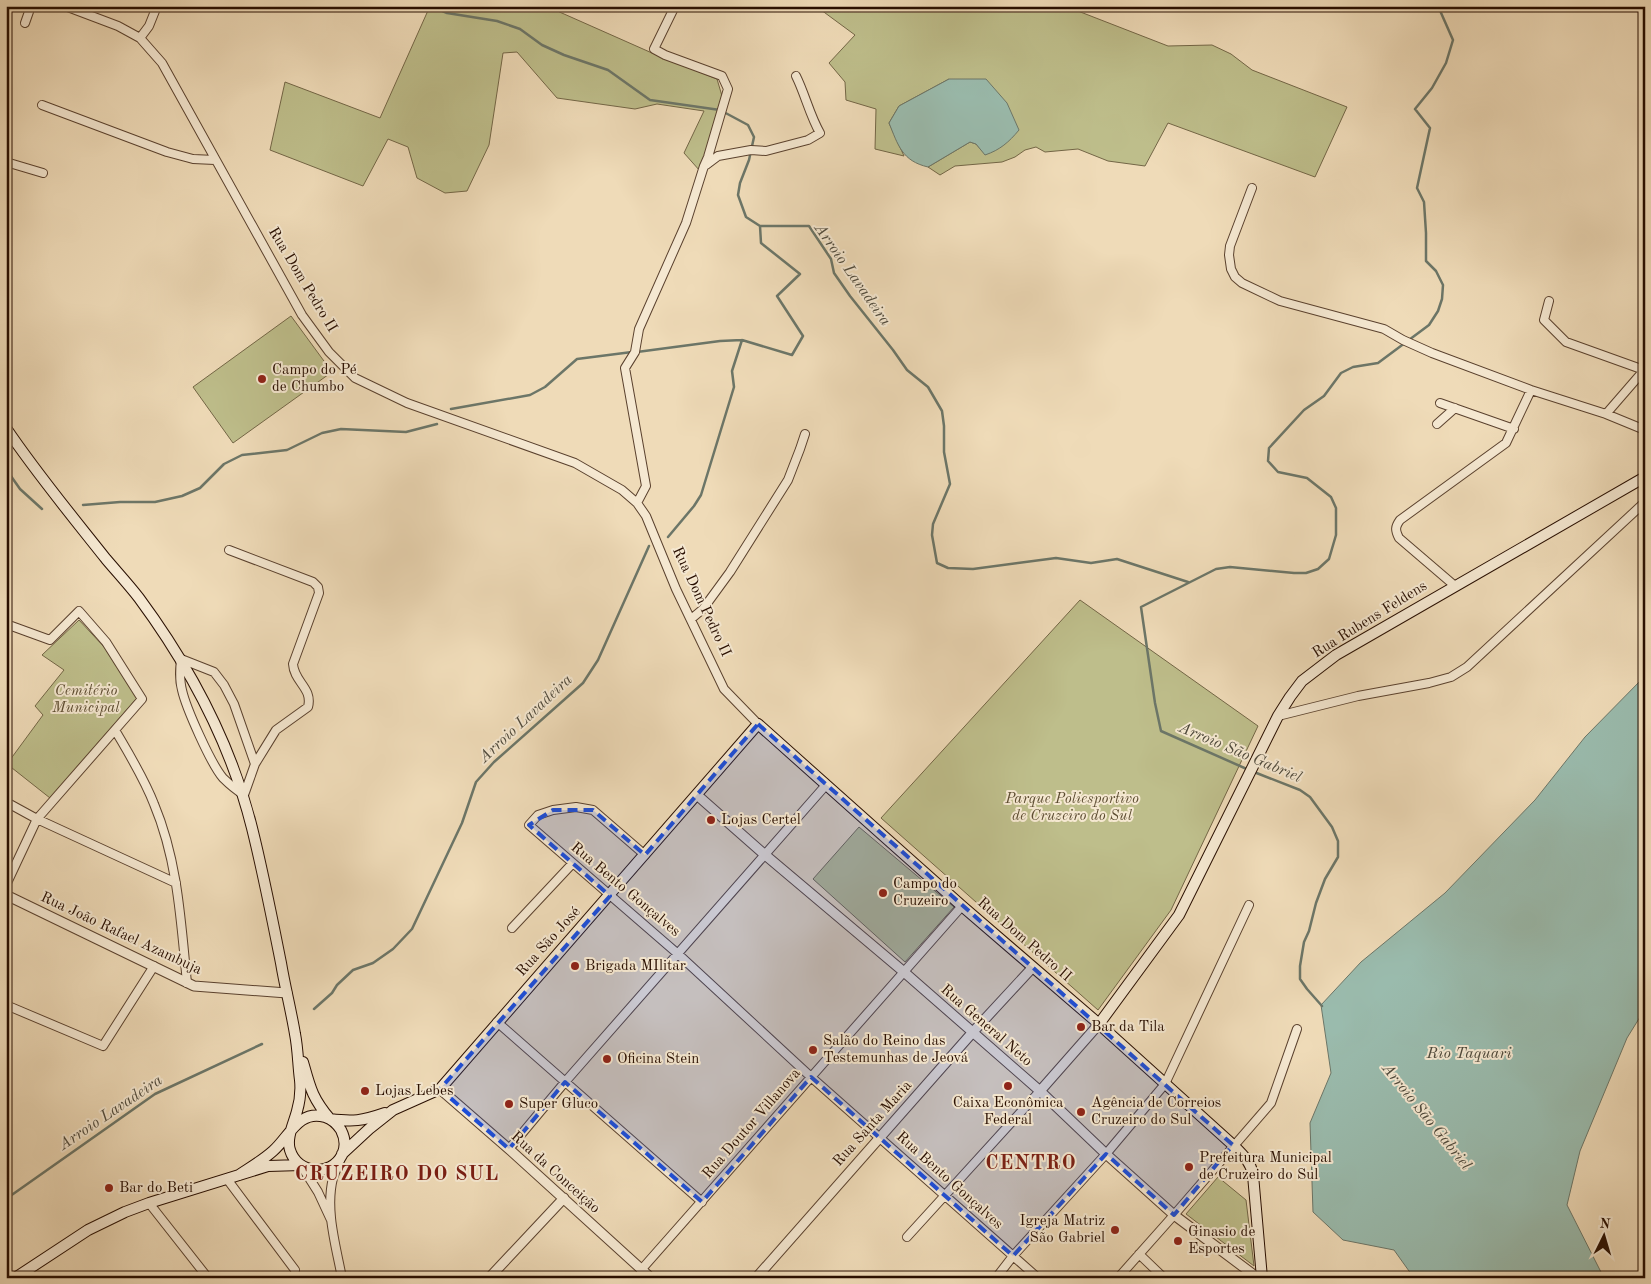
<svg xmlns="http://www.w3.org/2000/svg" width="1651" height="1284" font-family="'Old Standard TT',serif">
	<rect width="100%" height="100%" fill="#efdbb8"/>
	<filter id="stains"><feTurbulence type="fractalNoise" baseFrequency=".004" numOctaves="4"/><feColorMatrix values="0 0 0 0 .2 0 0 0 0 .09 0 0 0 0 .02 0 0 0 .5 -.17"/></filter>
	<radialGradient id="worn" r=".72"><stop offset=".6" stop-color="#630" stop-opacity="0"/><stop offset="1" stop-color="#630" stop-opacity=".3"/></radialGradient>
	<path fill="#bebe8b" stroke="#736646" d="M430,6H481L489,10L491,6H546L652,53L717,79L722,96L700,171L684,153L704,111L657,104L635,109L557,98L517,52L503,53L489,145L467,191L445,193L417,178L408,147L388,139L363,186L270,150L285,82L380,118Z
		M811,6H1065L1168,46L1212,45L1231,54L1252,70L1347,107L1315,177L1168,123L1145,166L1108,161L1078,149L1045,152L1036,147L1025,150L1015,157L1002,162L955,166L940,175L928,167L970,142L976,144L986,155L949,79L899,106L889,123L904,156L875,149L876,109L846,100L845,82L829,63L855,35L817,7Z
		M291,316L332,372L233,443L193,387Z
		M1080,600L1258,726L1171,910L1098,1010L881,818Z
		M79,620L105,648L137,698L50,798L7,764L43,715L35,706L64,670L42,655Z
		M859,827L954,907L905,962L813,879Z
		M1218,1177L1246,1200L1254,1266L1186,1214Z"/>
	<path fill="#9abbad" stroke="#6c7668" d="M949,79H986L1007,103L1019,130C1009,142 1000,150 985,155L976,144L970,142L928,167C902,161 898,145 889,123L899,106Z
		M1645,676V1009L1627,1038L1580,1151L1567,1205L1604,1278H1414L1394,1250L1343,1240L1313,1212L1310,1123L1331,1073L1321,1005L1361,962L1445,893L1535,800L1585,737Z"/>
	<g fill="none" stroke-linecap="round" stroke-linejoin="round">
		<path stroke="#6c7668" stroke-width="2.5" d="M431,6L447,13L497,21L520,29L542,45L564,55L608,70L650,100L720,110L748,125L754,137L749,160L740,183L738,195L746,217L760,226
			M637,352L720,341L742,340L792,355L803,336L777,296L800,274L761,243L760,226H809L831,259L834,273L850,296L893,350L907,370L928,387L942,411L944,426V452L950,484L933,524L932,535L937,563L948,568L973,569L1056,558L1091,563L1117,559L1188,582
			M451,409L530,395L545,387L577,359L632,352
			M6,469L20,489L42,509
			M83,505L120,502H155L182,496L200,488L224,464L242,455L287,450L322,433L341,429L406,432L437,424
			M668,537L694,506L701,495L734,387L732,371L742,340
			M1249,770L1161,731L1155,703L1141,607L1216,569L1230,567L1294,573H1306L1318,569L1329,559L1336,535V508L1331,497L1307,478L1278,472L1268,461L1269,448L1304,410L1324,396L1341,373L1353,367L1378,363L1429,325L1438,311L1442,299L1443,285L1436,271L1426,261V233L1424,202L1417,188L1430,128L1415,109L1432,88L1446,63L1453,40L1438,6
			M1254,772L1300,790L1310,797L1332,827L1338,841V857L1325,879L1316,903L1309,931L1304,942L1300,966V979L1307,989L1322,1006
			M314,1009L332,993L337,985L353,970L373,963L393,949L412,929L462,823L476,782L494,762L583,683L598,660L649,546
			M6,1199L155,1094L262,1044"/>
		<defs>
			<path id="minor" d="M65,6L118,26L140,38L162,63L302,315L329,352L355,378L407,403L575,463L622,490L637,503L646,516L676,589L724,689L758,724
				M25,23L31,6
				M140,38L149,26L157,6
				M42,105L167,152L193,159L215,160
				M6,162L43,173
				M706,165L718,156L751,150L766,151L808,140L820,133C810,116 805,94 796,76
				M1252,188L1230,246L1229,255L1231,269L1235,277L1242,283L1280,301L1384,329L1403,340L1432,353L1531,390L1606,414L1645,430
				M1549,301L1544,320L1566,342L1644,370
				M1440,403L1514,429
				M1606,414L1645,369
				M1437,424L1455,408
				M637,503L646,486L625,368L635,352L639,329L686,223L704,166L708,157L728,89L722,76L665,55L654,49L675,6
				M229,550L313,582L318,587L319,593L293,664C294,682 313,688 308,707L276,730L255,764
				M1455,586L1399,538C1395,530 1395,527 1400,520L1506,443L1531,390
				M691,619L703,609L730,572L788,480L800,449L805,434
				M6,624L50,640L79,611L106,642L142,699L37,819L6,885
				M181,659L214,672L224,685L234,704L255,764L244,795C236,790 229,784 223,778C211,764 186,708 182,690C179,679 180,669 181,659Z
				M1278,716L1358,696L1429,683L1451,677L1467,667L1645,502
				M115,730C129,754 144,778 154,804C178,861 181,923 187,983
				M6,802L37,819L176,883
				M645,855L593,810L576,807L553,810L538,815L529,825L678,954L811,1077L1038,1278
				M512,928L572,864
				M6,1005L103,1046L154,966
				M497,1022L702,1202
				M509,1149L565,1082L826,785
				M340,1160C338,1166 335,1172 333,1178C325,1210 336,1246 342,1278
				M301,1165L318,1192L331,1220
				M227,1179L295,1270
				M149,1203L208,1278
				M907,1237L1040,1091
				M1139,1254L1164,1278
				M641,1270L962,906
				M996,1278L1013,1256L1106,1154L1165,1084L1249,905
				M1118,1278L1174,1215L1271,1103L1297,1029"/>
			<path id="tertiary" d="M697,795L764,854L904,972L1040,1091L1106,1154L1174,1215L1258,1278
				M6,895L194,986L287,993
				M440,1089L509,1149L651,1278
				M1040,1091L1099,1024
				M489,1278L564,1198
				M756,1278L972,1033L1033,967"/>
			<path id="secondary" d="M6,428C37,474 72,516 106,559C117,572 129,585 139,598C190,667 231,744 252,828C263,872 272,918 281,963C285,987 291,1010 295,1034C298,1049 298,1065 300,1080C301,1090 300,1101 297,1111C294,1123 286,1138 290,1150C297,1174 331,1177 342,1155C346,1147 345,1138 341,1130C337,1124 332,1119 325,1117C299,1109 289,1137 273,1151C263,1160 251,1167 239,1175
				M1099,1024L1179,915L1278,716L1290,697L1302,681L1336,655L1645,477
				M303,1062C310,1087 312,1098 330,1119C353,1122 362,1121 385,1113
				M342,1154L369,1129L393,1110L440,1089L758,724L962,906L1099,1024L1233,1145C1242,1154 1251,1162 1253,1175L1262,1278
				M15,1278L88,1230L125,1212L149,1203L268,1166L301,1165"/>
		</defs>
		<use href="#minor" stroke="#5a412e" stroke-width="10"/>
		<use href="#tertiary" stroke="#5a412e" stroke-width="11"/>
		<use href="#secondary" stroke="#280e00" stroke-width="12"/>
		<use href="#minor" stroke="#f5e8d1" stroke-width="8"/>
		<use href="#tertiary" stroke="#f5e8d1" stroke-width="9"/>
		<use href="#secondary" stroke="#f5e8d1" stroke-width="10"/>
	</g>
	<path fill="#1d4ed8" fill-opacity="0.2" stroke="#1d4ed8" stroke-width="4" stroke-dasharray="10 6" stroke-linejoin="round" d="M758,724L1233,1145L1174,1215L1106,1154L1013,1256L811,1077L702,1202L565,1082L509,1149L440,1089L610,896L529,825L553,810H593L645,855Z"/>
	<g fill="#8f2418" stroke="#f5e8d1" stroke-width="2">
		<circle cx="262" cy="379" r="5"/>
		<circle cx="711" cy="820" r="5"/>
		<circle cx="883" cy="893" r="5"/>
		<circle cx="575" cy="966" r="5"/>
		<circle cx="1081" cy="1027" r="5"/>
		<circle cx="813" cy="1050" r="5"/>
		<circle cx="607" cy="1059" r="5"/>
		<circle cx="1008" cy="1086" r="5"/>
		<circle cx="365" cy="1091" r="5"/>
		<circle cx="509" cy="1104" r="5"/>
		<circle cx="1081" cy="1112" r="5"/>
		<circle cx="1189" cy="1167" r="5"/>
		<circle cx="109" cy="1188" r="5"/>
		<circle cx="1115" cy="1230" r="5"/>
		<circle cx="1178" cy="1241" r="5"/>
	</g>
	<g text-anchor="middle" dominant-baseline="central" stroke-width="4" stroke-linejoin="round" paint-order="stroke">
		<g font-size="15" fill="#280e00" stroke="#f5e8d1">
			<text transform="translate(302 280) rotate(59)">Rua Dom Pedro II</text>
			<text transform="translate(701 602) rotate(65)">Rua Dom Pedro II</text>
			<text transform="translate(1370 620) rotate(-32)">Rua Rubens Feldens</text>
			<text transform="translate(625 890) rotate(40)">Rua Bento Gonçalves</text>
			<text transform="translate(121 934) rotate(25)">Rua João Rafael Azambuja</text>
			<text transform="translate(1024 940) rotate(41)">Rua Dom Pedro II</text>
			<text transform="translate(549 942) rotate(-48)">Rua São José</text>
			<text transform="translate(986 1026) rotate(41)">Rua General Neto</text>
			<text transform="translate(752 1124) rotate(-49)">Rua Doutor Villanova</text>
			<text transform="translate(873 1124) rotate(-48)">Rua Santa Maria</text>
			<text transform="translate(555 1173) rotate(42)">Rua da Conceição</text>
			<text transform="translate(949 1181) rotate(42)">Rua Bento Gonçalves</text>
		</g>
		<g font-size="15" fill="#280e00" stroke="#f5e8d1" text-anchor="start">
			<text x="272" y="370">Campo do Pé<tspan x="272" dy="17">de Chumbo</tspan></text>
			<text x="721" y="820">Lojas Certel</text>
			<text x="893" y="884">Campo do<tspan x="893" dy="17">Cruzeiro</tspan></text>
			<text x="585" y="966">Brigada MIlitar</text>
			<text x="1091" y="1027">Bar da Tila</text>
			<text x="823" y="1041">Salão do Reino das<tspan x="823" dy="17">Testemunhas de Jeová</tspan></text>
			<text x="617" y="1059">Oficina Stein</text>
			<text x="375" y="1091">Lojas Lebes</text>
			<text x="1008" y="1103" text-anchor="middle">Caixa Econômica<tspan x="1008" dy="17">Federal</tspan></text>
			<text x="1091" y="1103">Agência de Correios<tspan x="1091" dy="17">Cruzeiro do Sul</tspan></text>
			<text x="519" y="1104">Super Gluco</text>
			<text x="1199" y="1158">Prefeitura Municipal<tspan x="1199" dy="17">de Cruzeiro do Sul</tspan></text>
			<text x="119" y="1188">Bar do Beti</text>
			<text x="1105" y="1221" text-anchor="end">Igreja Matriz<tspan x="1105" dy="17">São Gabriel</tspan></text>
			<text x="1188" y="1232">Ginasio de<tspan x="1188" dy="17">Esportes</tspan></text>
		</g>
		<g font-size="15" font-style="italic" fill="#5c4c31" stroke="#f5e8d1">
			<text x="86" y="691">Cemitério<tspan x="86" dy="17">Municipal</tspan></text>
			<text x="1072" y="799">Parque Poliesportivo<tspan x="1072" dy="17">de Cruzeiro do Sul</tspan></text>
		</g>
		<g font-size="16" font-style="italic" fill="#504b3d" stroke="#f5e8d1">
			<text transform="translate(852 275) rotate(55)">Arroio Lavadeira</text>
			<text transform="translate(526 719) rotate(-43)">Arroio Lavadeira</text>
			<text transform="translate(1240 753) rotate(23)">Arroio São Gabriel</text>
			<text x="1469" y="1054">Rio Taquari</text>
			<text transform="translate(111 1113) rotate(-34)">Arroio Lavadeira</text>
			<text transform="translate(1426 1117) rotate(51)">Arroio São Gabriel</text>
		</g>
		<g font-size="20" font-weight="bold" letter-spacing="1" fill="#7a1f14" stroke="#f5e8d1">
			<text x="1031" y="1164">CENTRO</text>
			<text x="397" y="1175">CRUZEIRO DO SUL</text>
		</g>
	</g>
	<rect width="1651" height="1284" fill="none" stroke="#efdbb8" stroke-width="25"/>
	<rect x="8" y="8" width="1636" height="1269" fill="none" stroke="#280e00" stroke-width="2.5"/>
	<rect x="12" y="12" width="1626" height="1259" fill="none" stroke="#280e00"/>
	<g transform="translate(1604 1236) rotate(5)" stroke="#f5e8d1" stroke-width="4" paint-order="stroke">
	<path d="M0-4L9 19L0 12L-9 19Z" fill="#280e00"/>
	<text y="-8" font-size="14" font-weight="bold" text-anchor="middle" fill="#280e00">N</text>
	</g>
	<rect width="100%" height="100%" filter="url(#stains)"/>
	<rect width="100%" height="100%" fill="url(#worn)"/>
</svg>
